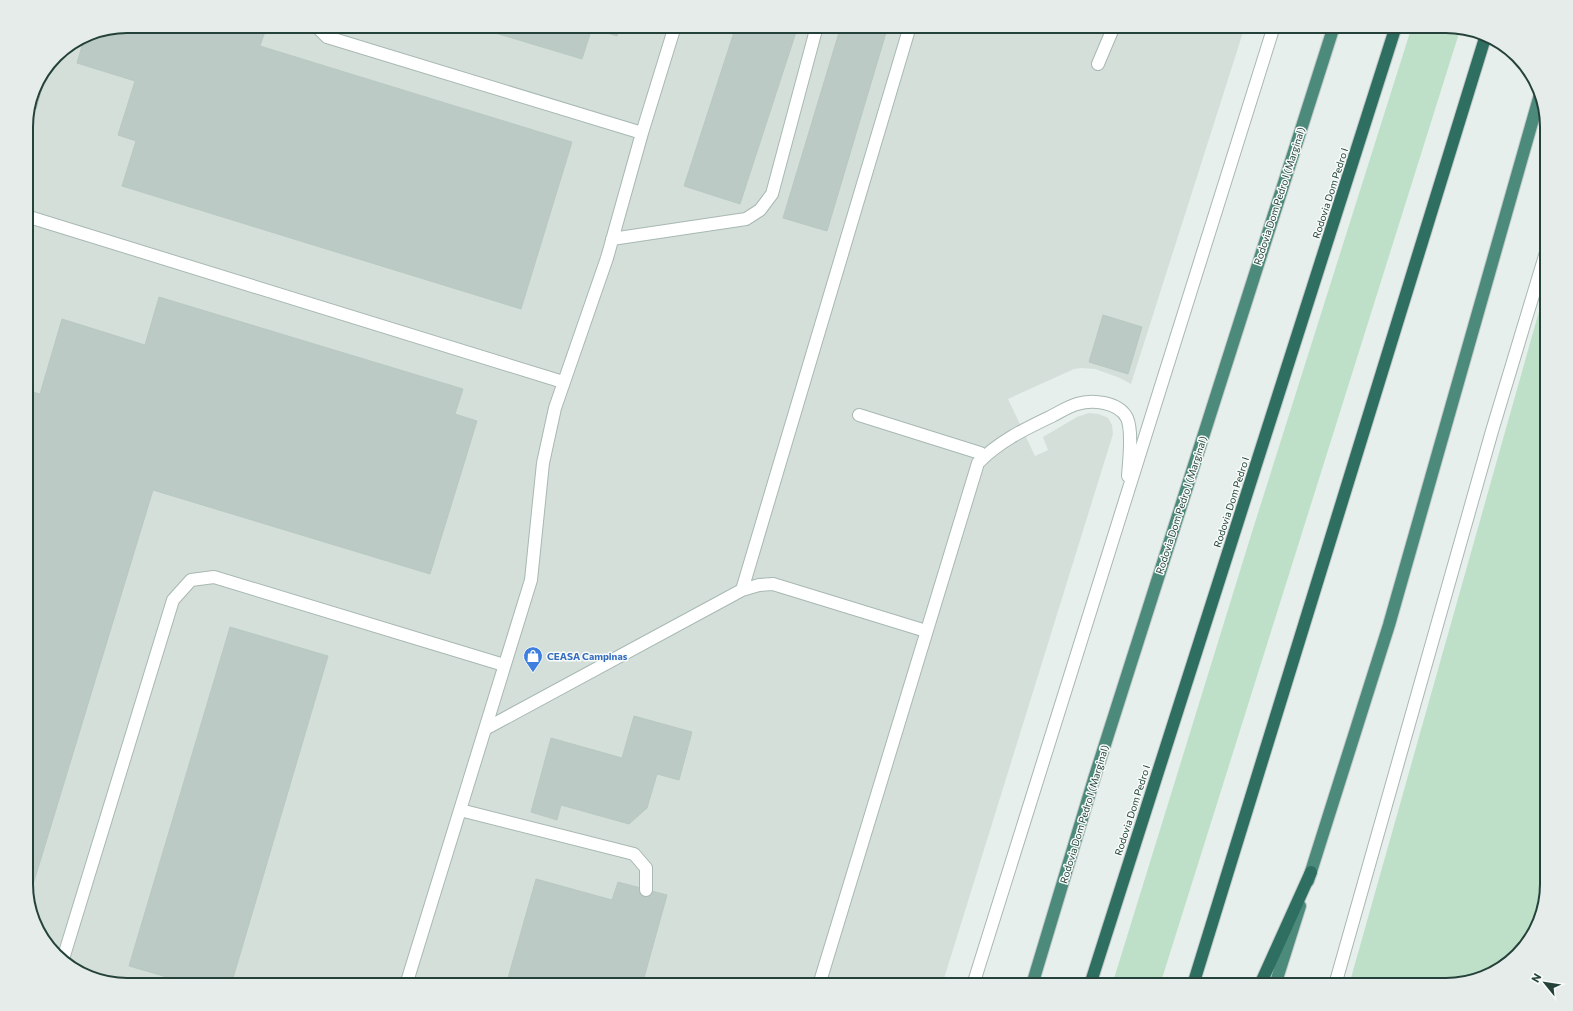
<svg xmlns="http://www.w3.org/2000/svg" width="1573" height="1011" font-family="Commissioner,sans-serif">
	<rect width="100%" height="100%" fill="#e6efeb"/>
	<path fill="#d4dfda" d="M128,26H1245L1131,384L1120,378L1095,369L1082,368L1074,369L1008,399L1035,456L1048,450L1043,437L1077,417L1089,413L1099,414L1108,418L1112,425L1113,434L942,985H128L71,968L40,934L26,890V121L34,88L56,56L89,34Z"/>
	<path fill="#bfe0c8" d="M1412,26H1445L1460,30L1160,985H1112L1252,532Z
		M1547,283V884L1530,940L1496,972L1446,985H1349Z"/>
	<path fill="#bbcac4" stroke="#b8c9c2" d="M128,26H267L260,46L572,142L521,309L122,186L136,141L118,135L135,81L77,63L85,36L89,34Z
		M472,26H620L617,36L592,28L582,59Z
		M736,26H798L740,204L684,186Z
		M841,26H888L827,231L783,218Z
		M159,297L463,389L455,414L477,421L430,574L153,490L29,898L26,890V390L40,394L62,319L145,345Z
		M1103,315L1142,327L1128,374L1089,362Z
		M230,627L328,656L231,985H194L129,966Z
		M634,716L692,732L679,780L657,774L647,808L629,824L561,805L557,820L531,812L551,738L622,758Z
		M536,879L612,900L618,882L667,895L642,985H506Z"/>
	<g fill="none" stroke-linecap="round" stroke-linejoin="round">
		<defs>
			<path id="service" d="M316,26L327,37L642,133
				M1098,64L1114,26
				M30,106L36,85
				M26,216L563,382
				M612,239L746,219L760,210L772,194L817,26
				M859,415L980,453
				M742,590L910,26
				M485,729L742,590L759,585L773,584L926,631
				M460,810L634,854L646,868V890
				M63,959L173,600L191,580L214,577L504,665
				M406,985L531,580L543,463L555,408L607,258L642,133L675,26
				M819,985L978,463C999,441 1025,429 1052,416C1060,412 1069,406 1077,404C1092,399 1119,402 1127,418C1133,432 1129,460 1128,476
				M973,985L1274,26"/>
			<path id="minor" d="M1335,985L1492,431L1547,249"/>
			<path id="trunk" d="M1308,881L1389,625L1539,98
				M1032,985L1094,779L1334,26
				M1275,985L1300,906"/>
			<path id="motorway" d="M1090,985L1396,26
				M1193,985L1485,38
				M1260,985L1311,872"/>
		</defs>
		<use href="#service" stroke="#a8b8b2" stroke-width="14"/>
		<use href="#minor" stroke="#a8b8b2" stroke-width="14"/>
		<use href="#trunk" stroke="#c2cac8" stroke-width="14"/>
		<use href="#motorway" stroke="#c2cac8" stroke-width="14"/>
		<use href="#service" stroke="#fff" stroke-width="12"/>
		<use href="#minor" stroke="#fff" stroke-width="12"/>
		<use href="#trunk" stroke="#4c8a7c" stroke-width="12"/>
		<use href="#motorway" stroke="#2f6f62" stroke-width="12"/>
	</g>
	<defs>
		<symbol id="shop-pin" viewBox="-11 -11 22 30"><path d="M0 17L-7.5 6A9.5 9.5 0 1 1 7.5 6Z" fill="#3f7fe0" stroke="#f7fbf9"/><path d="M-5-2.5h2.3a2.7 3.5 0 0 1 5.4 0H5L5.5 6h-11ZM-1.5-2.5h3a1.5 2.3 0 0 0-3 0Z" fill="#fff"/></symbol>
	</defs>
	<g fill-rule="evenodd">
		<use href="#shop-pin" x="522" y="645" width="22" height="30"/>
	</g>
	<g text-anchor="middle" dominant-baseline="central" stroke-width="3" stroke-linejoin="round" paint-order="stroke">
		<g font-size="10" fill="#24423a" stroke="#f7fbf9">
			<text transform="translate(1330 193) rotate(-72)">Rodovia Dom Pedro I</text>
			<text transform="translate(1279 196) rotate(-72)">Rodovia Dom Pedro I (Marginal)</text>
			<text transform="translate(1231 502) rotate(-72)">Rodovia Dom Pedro I</text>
			<text transform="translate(1181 505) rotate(-72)">Rodovia Dom Pedro I (Marginal)</text>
			<text transform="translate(1132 810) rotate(-72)">Rodovia Dom Pedro I</text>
			<text transform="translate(1084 814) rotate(-73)">Rodovia Dom Pedro I (Marginal)</text>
		</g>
		<g font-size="10" font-weight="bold" fill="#366cbe" stroke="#f7fbf9" text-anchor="start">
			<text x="547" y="656">CEASA Campinas</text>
		</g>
	</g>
	<path d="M0 0H1573V1011H0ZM127 33H1446A94 94 0 0 1 1540 127V884A94 94 0 0 1 1446 978H127A94 94 0 0 1 33 884V127A94 94 0 0 1 127 33Z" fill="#e6ecea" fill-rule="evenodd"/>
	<path fill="none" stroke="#24423a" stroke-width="2" d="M127 33H1446A94 94 0 0 1 1540 127V884A94 94 0 0 1 1446 978H127A94 94 0 0 1 33 884V127A94 94 0 0 1 127 33Z"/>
	<g transform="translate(1545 983) rotate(300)" stroke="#f7fbf9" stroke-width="3" paint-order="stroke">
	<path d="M0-3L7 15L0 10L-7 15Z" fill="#24423a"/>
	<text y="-6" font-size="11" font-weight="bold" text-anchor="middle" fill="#24423a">N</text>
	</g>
</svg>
